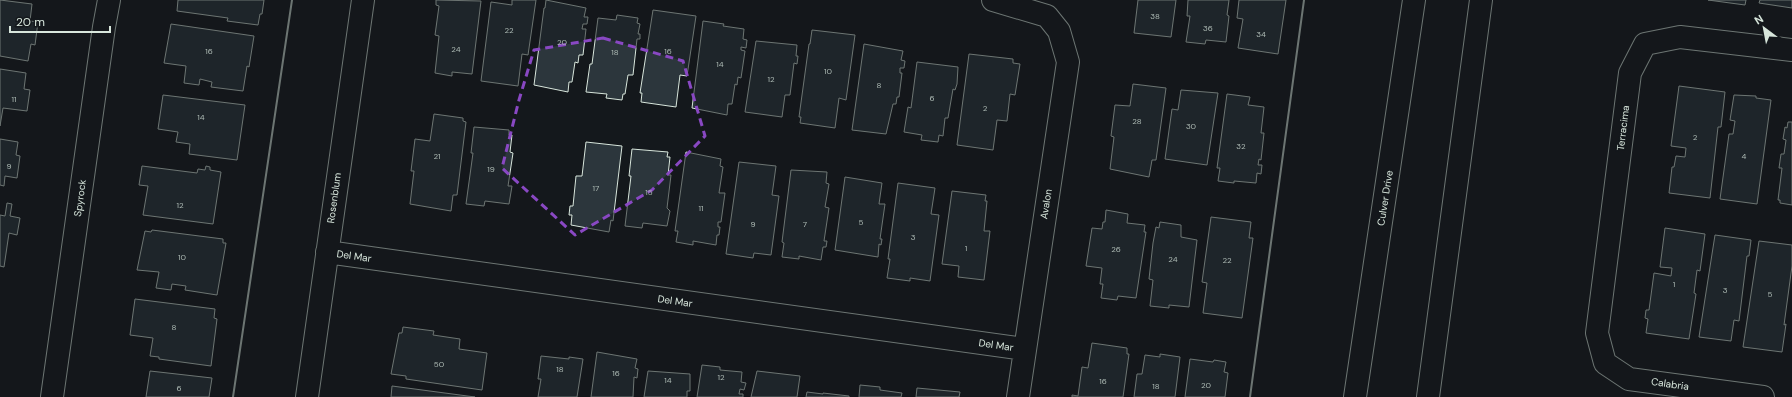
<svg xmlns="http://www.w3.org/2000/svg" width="1792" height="397" font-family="'DM Sans',sans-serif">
	<rect width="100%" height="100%" fill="#14181c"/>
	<path fill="#2c363c" stroke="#d8e6dc" d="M0,0L32,4L30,21L38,22L35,45L31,44L28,61L0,56Z
		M178,0H264L262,14H260L258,25L227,21L228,18L177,11Z
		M436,0L481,1L472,74L452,72V76L435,73L439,36L435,35L439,6L436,5Z
		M512,0H536L528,55L522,54L518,86L481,81L491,2L512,5Z
		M546,0L586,8L584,17H588L587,24H583L582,29H586L583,55H579L578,63L575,62L572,82H569L568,92L534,85L544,8H545Z
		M1138,0H1176L1171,37L1134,33Z
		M1188,0H1229L1227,15L1229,16L1226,42L1206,40L1205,44L1186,42L1190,16H1187Z
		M1239,0H1286L1278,54L1238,48L1243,19L1237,18Z
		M1708,0H1746L1745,5Z
		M1760,0H1792V8L1759,3Z
		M653,10L696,16L687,76L680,75L676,107L641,102L642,93H640Z
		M617,15L638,18L637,23L640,24L638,34H640V39H637L633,75H628L625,94H623L622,100L606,98L607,94L586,92L590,64H592L598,18L616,20Z
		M703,21L724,24L723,26L744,29L743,39L747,40L746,48L741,47V50L745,51L741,78L738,77L737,85L735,84L732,104H728L727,115L692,108Z
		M171,24L254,36L249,67L247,66L243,91L211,87L212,82L200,79L199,85L184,83L186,66L164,63Z
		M812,30L855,35L846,100L839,98L835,128L800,123L801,117H799L809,44H810Z
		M756,41L797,45L796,56H798L797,64L794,63L790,95H785L782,117L745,112Z
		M864,44L903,51L901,60L905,61L904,68H900V73H902L899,97H897L896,104H893L886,134L852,130Z
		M969,54L1013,59V63L1020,64L1015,95L1010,94L1007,121L997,120L993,150L957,145Z
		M917,62L958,67L957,84L955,90L953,89L948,118H945L943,136L939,135L938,142L921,140L922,135L904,132L908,107L911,108Z
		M0,69L26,73L24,89L30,90L27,111L3,108L0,126Z
		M1133,84L1166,88L1156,160H1152L1149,177L1110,169L1114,137L1111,136L1115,105L1130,106Z
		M1679,86L1725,92L1721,127H1718L1710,198L1669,193L1672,167H1674L1676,156L1685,157L1686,148L1671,146Z
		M1181,90L1218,93L1207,165L1165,159L1172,109L1178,110Z
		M1227,94L1250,97L1248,105L1264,107L1261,133H1264L1261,160L1259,159L1258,165H1262L1261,174L1257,173L1256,183L1234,181V183L1218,181L1220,168H1217Z
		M163,95L245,105L237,160L189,154L190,144L176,142L178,132L158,129Z
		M1734,95L1756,96V98L1771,100L1757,204L1720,199L1729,134H1733L1735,121L1730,120Z
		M434,114L463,118V121L466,122L457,195H453L451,211L410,204L414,171H411L415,139L430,141Z
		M1788,122H1792V205L1780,203V200H1778L1782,168H1779L1781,154H1784L1786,140L1783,139L1785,127L1787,128Z
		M474,127L509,130V135H512L510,152L513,153L508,186H512L509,204L485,201L484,206L466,204L473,153H471Z
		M0,139L18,142L16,155L20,156L17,178L5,176L4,186L0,185Z
		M586,142L622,146L613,221L611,220L609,232L571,225L572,215H569L570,206H573L576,176H582Z
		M632,149L668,152L667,157H670L668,175H671L667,208L670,211L667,226L643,223L642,228L625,226L631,176H629Z
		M686,152L721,159L720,166L723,167L719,193H725L721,222H718V227H720L719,235H717L716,245L693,241V245L676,242L678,231H675Z
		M739,162L776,166L772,195L779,196L771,255L754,253L753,258L726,254Z
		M142,166L197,173L198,169L205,170L206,166L210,167V170L221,172L213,224L143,215L148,186L139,185Z
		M791,170L827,172L826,183L829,184L825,207L829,208L824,241H827L826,247H823L821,260L799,256V259L782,257L784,243L782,242Z
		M845,177L882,183L879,204H885L880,239H882L881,245L879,244L878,257L835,250Z
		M898,183L935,188L931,214L939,215L930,281L910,278V281L887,278L890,259H888Z
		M952,191L986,195L985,201H987L984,231H990L984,280L958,277L959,266L942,264Z
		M7,203L12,204L10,216L20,218L17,235L9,233L4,267L0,266V215L5,216Z
		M1106,210L1128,214L1127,223L1145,225L1144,232H1146L1136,298L1118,296L1117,300L1101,298L1103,284H1100L1102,268L1086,266L1092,228L1102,229L1103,222H1105Z
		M1211,217L1251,222L1249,238H1253L1242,318L1203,313L1207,283L1202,282Z
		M1160,222L1181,225V237L1197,240L1189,307L1169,305V308L1150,306L1153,280L1149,279L1153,243L1156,227L1159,228Z
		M1665,228L1705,234L1700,271L1697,270L1694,293L1696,294L1689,339L1646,333L1648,319L1645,318L1646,310H1649L1654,273L1671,276L1672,268L1660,267Z
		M152,230L223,239V243H226L217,295L185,290L186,286L172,284L171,290L156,288L159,272L137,270L145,231L151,232Z
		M1715,235L1751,240L1749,256H1747L1739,321L1734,320L1731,341L1699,337Z
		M1759,241L1792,245V266L1784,325L1786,324L1782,352L1743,347Z
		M135,299L215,309L214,318L217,319L211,366L159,359V357L150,356L153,338L130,335Z
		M403,327L434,331L433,335L460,339L459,349L487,353L482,390L406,379V376L391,374L399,333H402Z
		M1092,343L1127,348V354H1129L1123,397H1072V395L1078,396L1082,367L1088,368Z
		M597,352L637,359L635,368L638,369L637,378L634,377L633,397H591Z
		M1160,354L1180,357L1175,397H1134L1137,374H1142L1145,355L1160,357Z
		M541,356L569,359V357L583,359L577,397H538L541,379H538Z
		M1190,359L1213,362L1214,360L1226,362L1224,372L1228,373L1225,397H1185Z
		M702,365L720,367V370L742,372L741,382L746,383L744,390L740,389L739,394H743V397H697Z
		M150,371L212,378L209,397H146Z
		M648,371L690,374V391H687V397H644Z
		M757,371L800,376L797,397H751Z
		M860,385L880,387V390L902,393L901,397H859Z
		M392,386L475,397H391Z
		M917,388L960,392L959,397H916Z
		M807,392L823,394V393L849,396V397H806Z"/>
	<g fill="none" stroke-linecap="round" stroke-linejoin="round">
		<defs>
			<path id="minor" d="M993,0L1047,16L1059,31L1068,62L1018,397
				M327,252L1024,349
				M52,397L104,27L109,0
				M307,397L363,0
				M1763,397L1629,379L1605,363L1597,333L1630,73L1645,44L1680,37L1792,50"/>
			<path id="major" d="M1355,397L1414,0
				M1428,397L1481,0"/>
		</defs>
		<use href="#minor" stroke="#d8e6dc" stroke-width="24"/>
		<use href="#major" stroke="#d8e6dc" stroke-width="24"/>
		<use href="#minor" stroke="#14181c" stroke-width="22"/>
		<use href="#major" stroke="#14181c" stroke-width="22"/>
		<path stroke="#d8e6dc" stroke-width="2" d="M233,397L292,0
			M1250,397L1304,0"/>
	</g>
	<path d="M0 0H1792V397H0ZM603,38L683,61L705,136L652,190L575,235L502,168L519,100L534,50Z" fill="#14181c" fill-opacity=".55" fill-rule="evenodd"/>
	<path fill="none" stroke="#8948c3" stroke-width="3" stroke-dasharray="8 5" stroke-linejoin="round" d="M603,38L683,61L705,136L652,190L575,235L502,168L519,100L534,50Z"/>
	<g text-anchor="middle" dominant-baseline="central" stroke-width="3" stroke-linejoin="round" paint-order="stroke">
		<g font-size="8" fill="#adbab4">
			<text x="1155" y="16">38</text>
			<text x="1208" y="28">36</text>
			<text x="509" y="30">22</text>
			<text x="1261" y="34">34</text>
			<text x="562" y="42">20</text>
			<text x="456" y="49">24</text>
			<text x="209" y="51">16</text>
			<text x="668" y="51">16</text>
			<text x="615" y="52">18</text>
			<text x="720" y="64">14</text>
			<text x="828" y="71">10</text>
			<text x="771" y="79">12</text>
			<text x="879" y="85">8</text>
			<text x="932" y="98">6</text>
			<text x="14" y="99">11</text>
			<text x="985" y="108">2</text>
			<text x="201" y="117">14</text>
			<text x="1137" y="121">28</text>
			<text x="1191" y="126">30</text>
			<text x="1695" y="137">2</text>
			<text x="1241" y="146">32</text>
			<text x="437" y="156">21</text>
			<text x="1744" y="156">4</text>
			<text x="9" y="166">9</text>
			<text x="491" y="169">19</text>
			<text x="596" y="188">17</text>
			<text x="649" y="192">15</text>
			<text x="180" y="205">12</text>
			<text x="701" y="208">11</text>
			<text x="861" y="222">5</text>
			<text x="753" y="224">9</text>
			<text x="805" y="224">7</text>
			<text x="913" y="237">3</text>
			<text x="966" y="248">1</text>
			<text x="1116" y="249">26</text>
			<text x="182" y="257">10</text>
			<text x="1173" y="259">24</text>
			<text x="1227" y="260">22</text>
			<text x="1674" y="284">1</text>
			<text x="1725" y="290">3</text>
			<text x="1770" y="294">5</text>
			<text x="174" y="327">8</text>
			<text x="439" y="364">50</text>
			<text x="560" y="369">18</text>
			<text x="616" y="373">16</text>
			<text x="721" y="377">12</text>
			<text x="668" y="380">14</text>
			<text x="1103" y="381">16</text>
			<text x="1206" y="385">20</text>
			<text x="1156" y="386">18</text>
			<text x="179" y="388">6</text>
		</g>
		<g font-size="10" fill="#d8e6dc" stroke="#14181c">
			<text transform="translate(1623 128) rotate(-83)">Terracima</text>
			<text transform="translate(80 198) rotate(-82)">Spyrock</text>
			<text transform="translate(334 198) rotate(-82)">Rosenblum</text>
			<text transform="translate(1385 198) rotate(-81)">Culver Drive</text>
			<text transform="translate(1046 204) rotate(-81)">Avalon</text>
			<text transform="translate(354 256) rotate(8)">Del Mar</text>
			<text transform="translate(675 301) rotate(8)">Del Mar</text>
			<text transform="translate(996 345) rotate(8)">Del Mar</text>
			<text transform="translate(1670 384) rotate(8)">Calabria</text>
		</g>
	</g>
	<g transform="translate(1764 28) rotate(328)" stroke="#14181c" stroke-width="3" paint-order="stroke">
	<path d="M0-3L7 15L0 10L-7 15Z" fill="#d8e6dc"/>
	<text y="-6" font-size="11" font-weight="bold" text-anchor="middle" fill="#d8e6dc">N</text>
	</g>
	<path d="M10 26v6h100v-6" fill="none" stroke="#d8e6dc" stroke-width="2"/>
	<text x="16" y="26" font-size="12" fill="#d8e6dc" stroke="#14181c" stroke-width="3" paint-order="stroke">20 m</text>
</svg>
